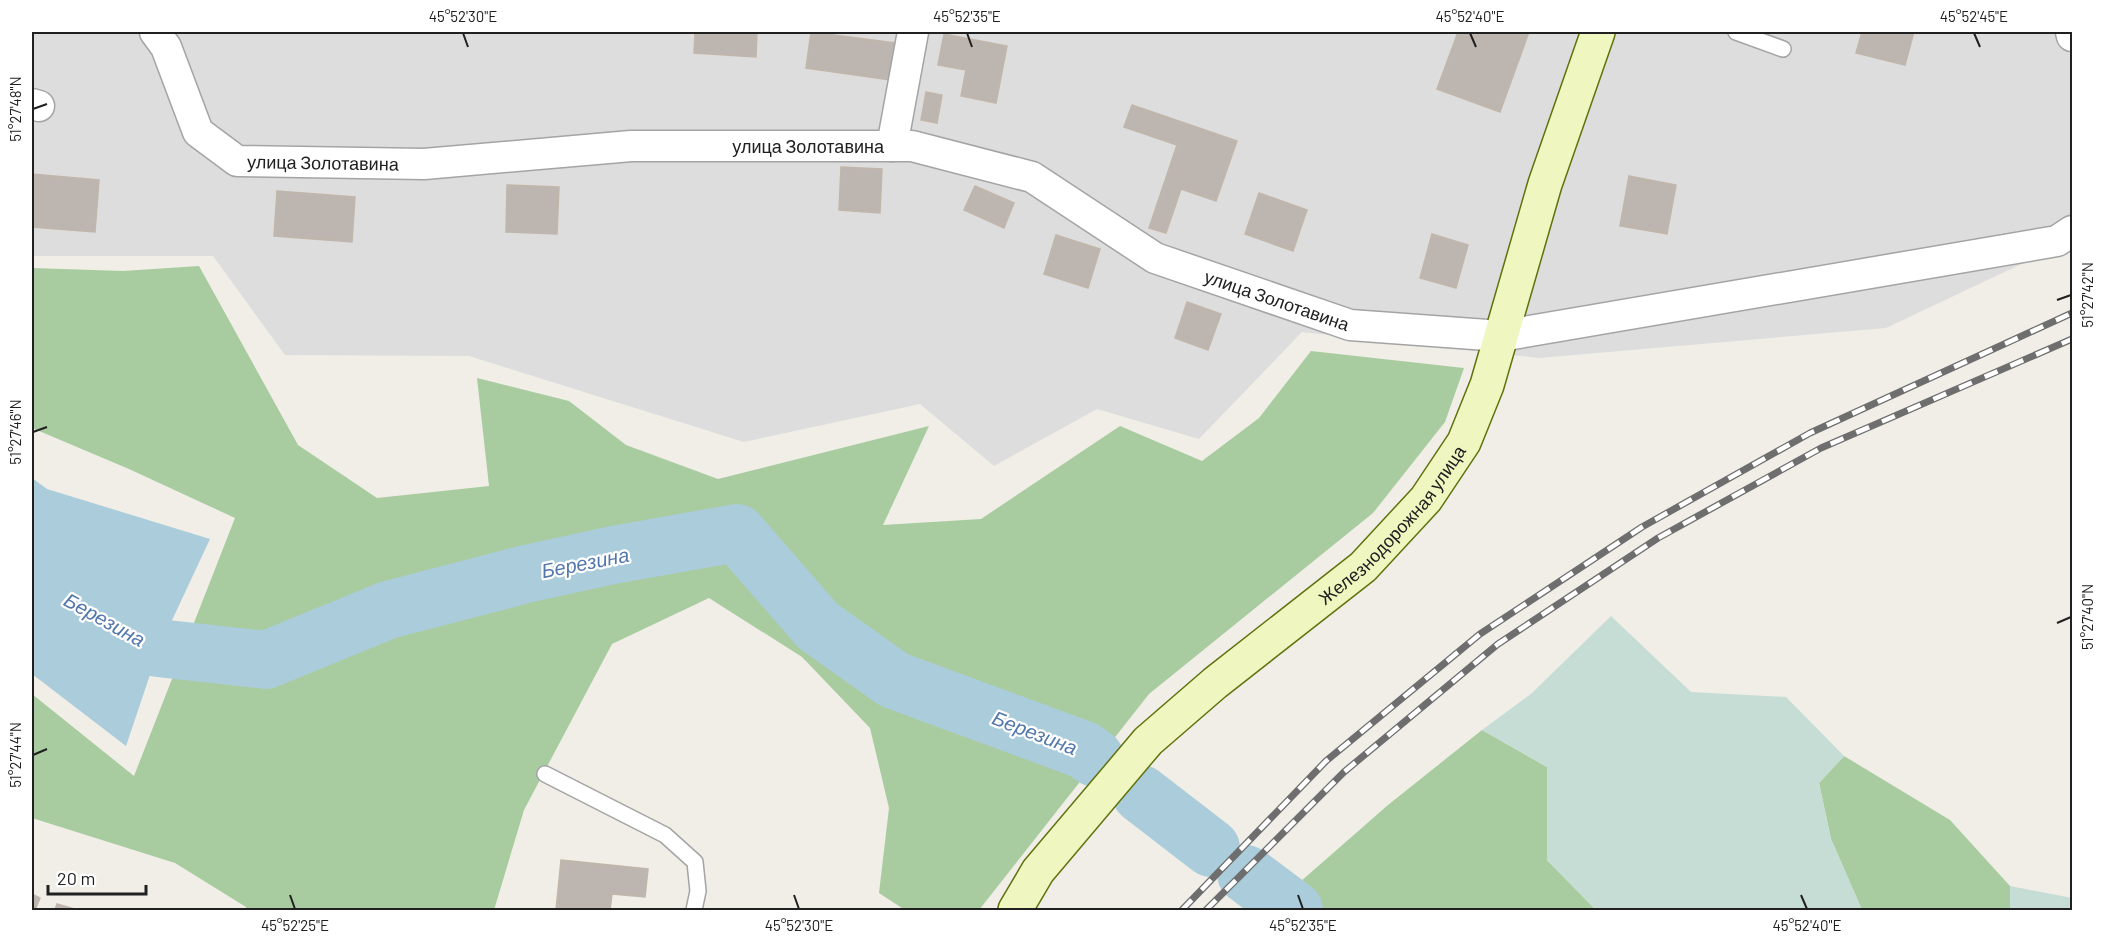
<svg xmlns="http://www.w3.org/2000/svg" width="2104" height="942" font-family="Barlow,sans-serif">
	<rect width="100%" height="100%" fill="#f0eee7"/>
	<path fill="#dedddd" d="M32,32H2072V240L1886,328L1539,358L1302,332L1199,439L1097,409L994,466L920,404L744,442L469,356L285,355L213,256H32Z"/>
	<path fill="#a8cc9f" d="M199,266L298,445L377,498L489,486L477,378L569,401L626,445L718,479L929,426L883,525L981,519L1120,426L1202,461L1259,418L1311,351L1464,368L1445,422L1373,513L1149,694L979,910H905L879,893L889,808L870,728L802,657L709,598L612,644L524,810L494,910H246V907L175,863L32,818V694L134,776L235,518L129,469L32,428V268L123,271Z
		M1482,730L1547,767V860L1596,910H1268L1388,805Z
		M1844,756L1950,820L2010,886V910H1862L1831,839L1819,783Z"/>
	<path fill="#c5ddd4" d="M1611,616L1691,692L1786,697L1844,756L1819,783L1831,839L1862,910H1596L1547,860V767L1482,730L1532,693Z
		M2010,886L2072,898V910H2010Z"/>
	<path fill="#abccda" d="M32,478L47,489L210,539L159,648L126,746L32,674Z"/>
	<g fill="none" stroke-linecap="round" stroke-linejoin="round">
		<path stroke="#abccda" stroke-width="58" d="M32,579L158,648L266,660L388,610L526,574L613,555L737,533L818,626L894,680L1084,750L1095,758
			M1141,794L1211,848
			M1246,874L1294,910"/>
	</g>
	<path fill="#bdb6b0" stroke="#c1b6aa" stroke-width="1.5" d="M695,32H757L756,57L694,53Z
		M811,32L895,43L890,80L806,68Z
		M1458,32H1529L1500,112L1437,89Z
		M1862,32H1914L1905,65L1856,53Z
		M944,34L1007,46L996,103L961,96L966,70L938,65Z
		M926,92L942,95L937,123L921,120Z
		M1132,105L1237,141L1216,201L1181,189L1166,233L1149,228L1177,145L1124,127Z
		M841,167L882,169L880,213L839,210Z
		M32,174L99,180L95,232L32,227Z
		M1629,176L1676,185L1667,234L1620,226Z
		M507,185L559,187L557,234L506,232Z
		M975,186L1014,203L1004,228L964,210Z
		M277,191L355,197L352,242L274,236Z
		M1259,193L1307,210L1293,251L1245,234Z
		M1432,234L1468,245L1456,288L1420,278Z
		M1056,235L1100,249L1088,288L1044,274Z
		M1187,302L1221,314L1208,350L1175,338Z
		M561,860L648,869L645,897L612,894L610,910H556Z
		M32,894L40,898L35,910H32Z
		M57,904L78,910H55Z"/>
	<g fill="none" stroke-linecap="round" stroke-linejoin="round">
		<defs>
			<path id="lane" d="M1736,32L1783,49
				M545,774L665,835L695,862L698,891L694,910"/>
			<g id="street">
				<path id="s1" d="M155,32L166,47L198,132L237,161L424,164L631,146H912L1032,177L1155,258L1350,325L1501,336L2057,241L2072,231"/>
				<path d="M2071,32L2072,36"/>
				<path d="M32,104L39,106"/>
				<path d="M892,146L913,32"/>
			</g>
			<g id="secondary">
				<path id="s2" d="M1015,910L1038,871L1148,741L1215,683L1363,567L1426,499L1464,442L1487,385L1545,184L1598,32"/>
			</g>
		</defs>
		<use href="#lane" stroke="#a4a4a4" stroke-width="18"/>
		<use href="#street" stroke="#a4a4a4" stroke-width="33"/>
		<use href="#secondary" stroke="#5f720c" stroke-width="36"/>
		<use href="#lane" stroke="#fff" stroke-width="15"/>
		<use href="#street" stroke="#fff" stroke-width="30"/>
		<use href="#secondary" stroke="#eff6bf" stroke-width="33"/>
		<defs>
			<path id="rail" d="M1182,910L1326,761L1480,634L1642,527L1810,433L2072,313
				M1206,910L1344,772L1498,644L1658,538L1821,448L2072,339"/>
		</defs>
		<use href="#rail" stroke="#6e6e6e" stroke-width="7"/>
		<use href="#rail" stroke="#fff" stroke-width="4.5" stroke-dasharray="14" stroke-linecap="butt"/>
	</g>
	<path fill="none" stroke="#202020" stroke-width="2" d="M463,33L468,47M967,33L972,47M1470,33L1476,47M1974,33L1980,47M33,109L47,104M2057,300L2071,295M33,432L47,427M2057,623L2071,617M33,755L47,749M290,895L295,909M794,895L799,909M1298,895L1303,909M1801,895L1807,909"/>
	<g text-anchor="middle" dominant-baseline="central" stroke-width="4.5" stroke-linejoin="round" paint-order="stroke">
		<g font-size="18" fill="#202020" stroke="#fff">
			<text stroke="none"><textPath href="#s1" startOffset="730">улица Золотавина</textPath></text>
			<text stroke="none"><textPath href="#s1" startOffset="244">улица Золотавина</textPath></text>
			<text stroke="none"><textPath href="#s1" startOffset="1234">улица Золотавина</textPath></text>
			<text stroke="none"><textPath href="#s2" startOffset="543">Железнодорожная улица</textPath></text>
		</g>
		<g font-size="20" font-style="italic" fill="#5277aa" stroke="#fff">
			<text transform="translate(585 562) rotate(-11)">Березина</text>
			<text transform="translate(105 619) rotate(29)">Березина</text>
			<text transform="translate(1035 732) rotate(21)">Березина</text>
		</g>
	</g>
	<rect width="2104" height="942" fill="none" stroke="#ffffff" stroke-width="66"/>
	<path d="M48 885v9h98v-9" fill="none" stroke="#202020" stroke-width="3"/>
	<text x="57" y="885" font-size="18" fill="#202020" stroke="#ffffff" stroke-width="4.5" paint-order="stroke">20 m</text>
	<rect x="33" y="33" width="2038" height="876" fill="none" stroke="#202020" stroke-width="2"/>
	<g font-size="15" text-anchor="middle" fill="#202020">
		<text x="463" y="22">45°52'30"E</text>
		<text x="967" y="22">45°52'35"E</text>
		<text x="1470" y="22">45°52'40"E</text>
		<text x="1974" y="22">45°52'45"E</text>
		<text transform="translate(16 109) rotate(-90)" y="5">51°27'48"N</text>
		<text transform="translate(2088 295) rotate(-90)" y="5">51°27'42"N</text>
		<text transform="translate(16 432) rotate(-90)" y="5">51°27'46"N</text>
		<text transform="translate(2088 617) rotate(-90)" y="5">51°27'40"N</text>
		<text transform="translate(16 755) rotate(-90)" y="5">51°27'44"N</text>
		<text x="295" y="931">45°52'25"E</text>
		<text x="799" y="931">45°52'30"E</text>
		<text x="1303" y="931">45°52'35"E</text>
		<text x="1807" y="931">45°52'40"E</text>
	</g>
</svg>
